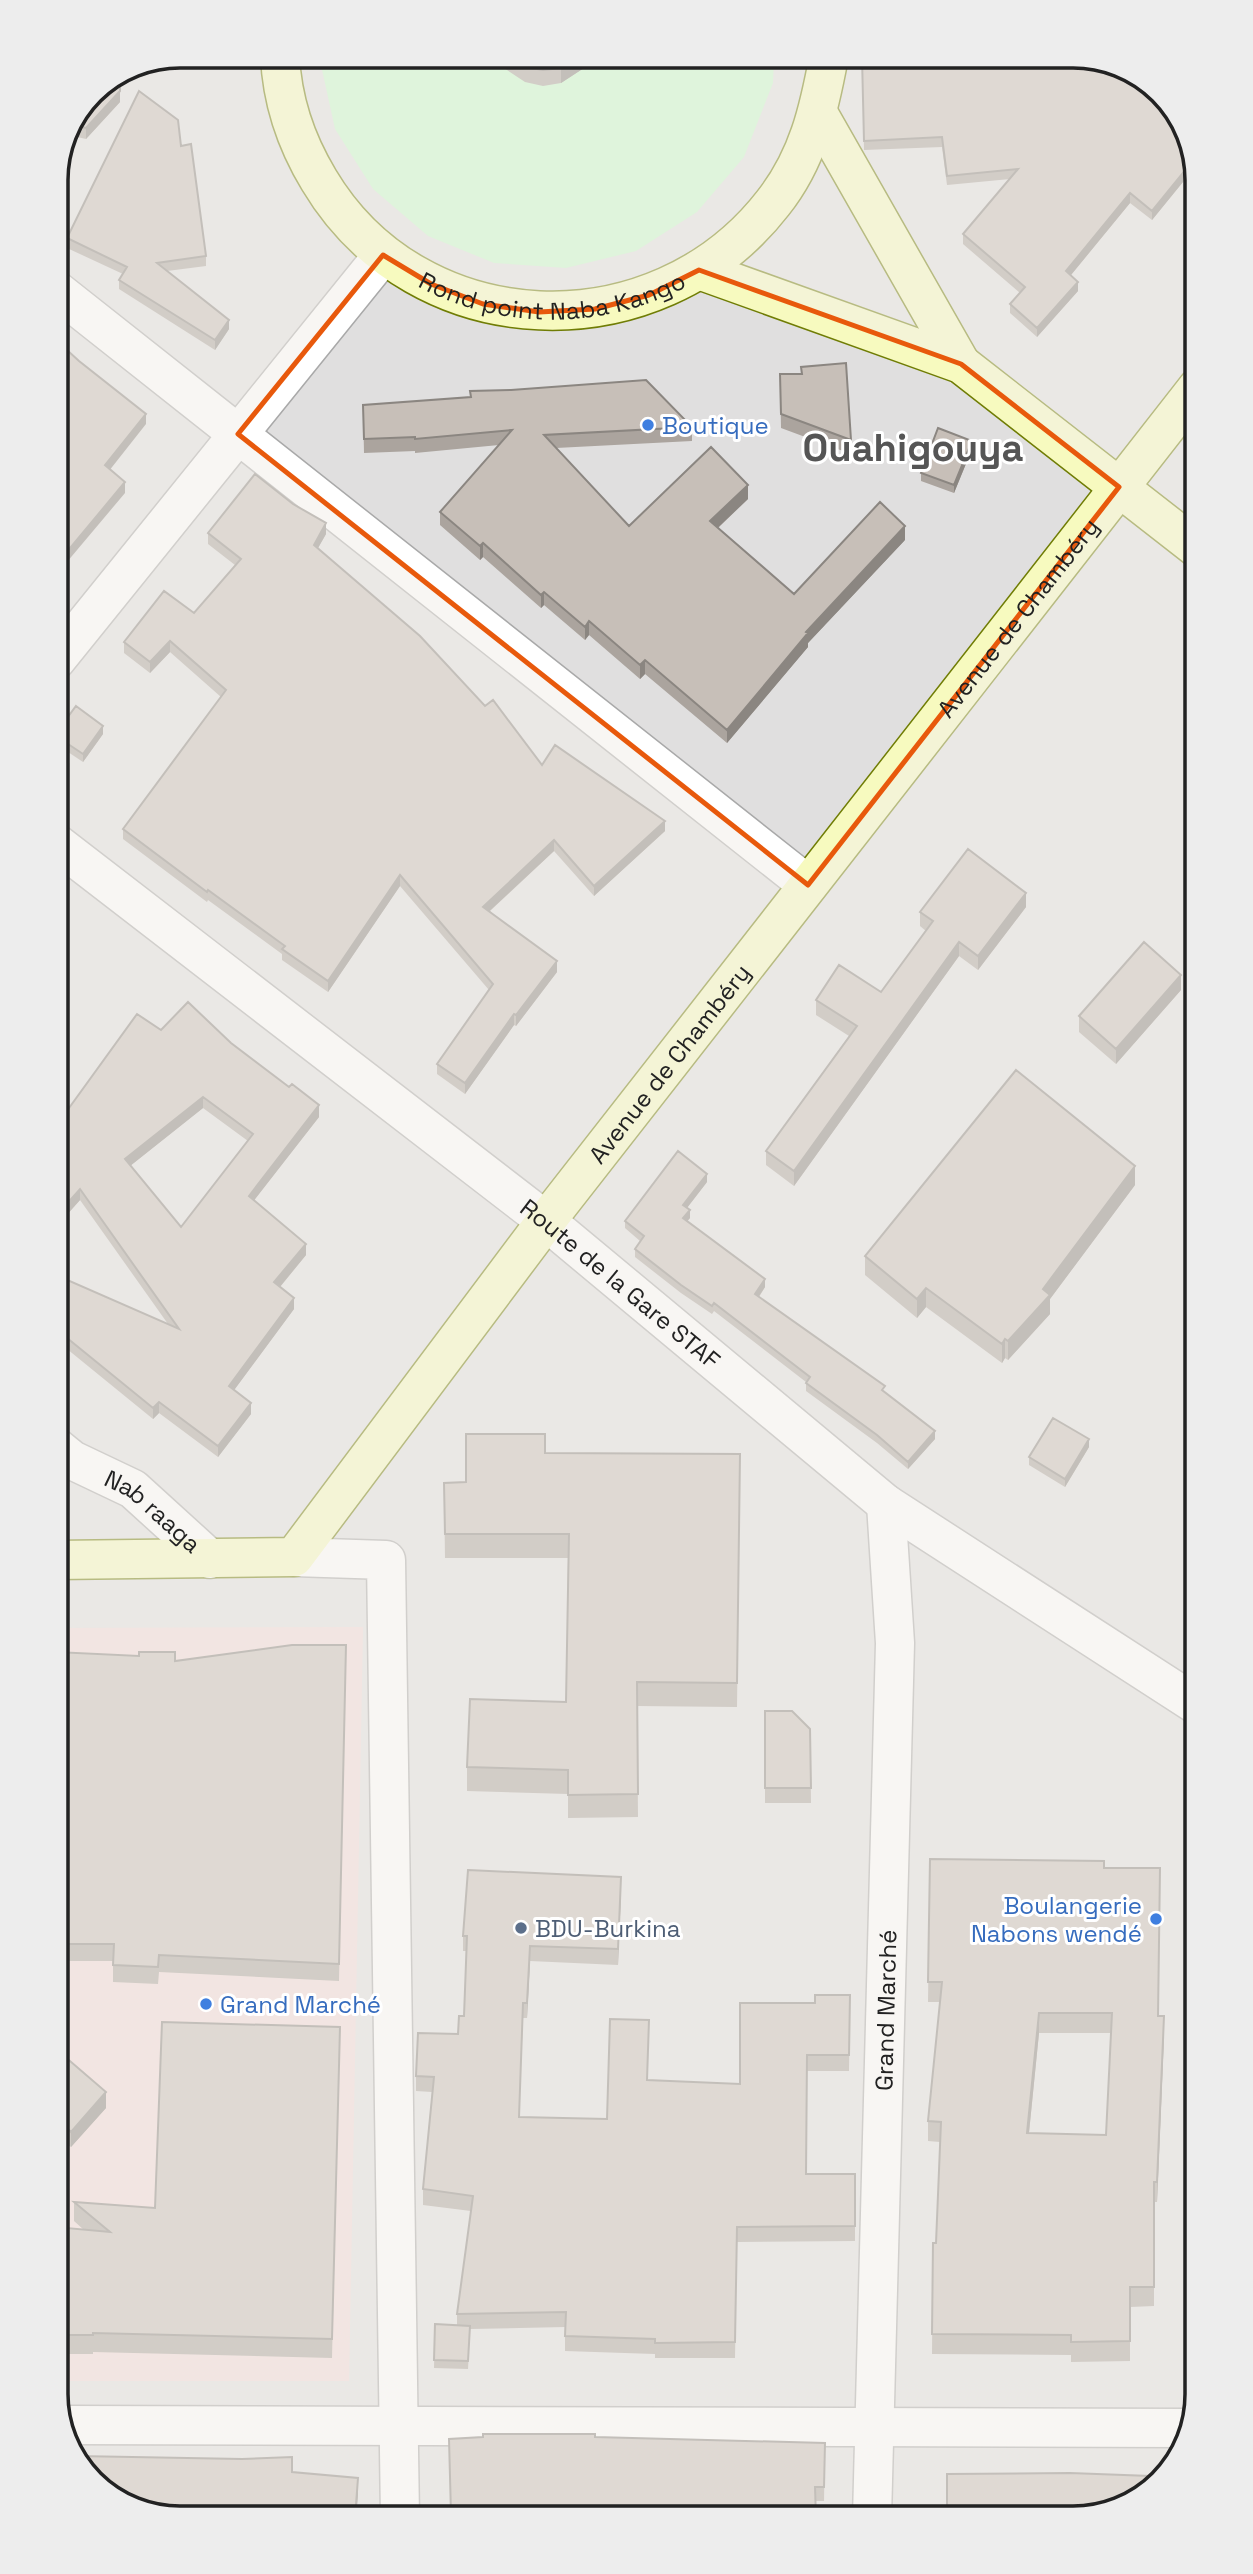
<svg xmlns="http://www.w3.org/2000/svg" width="1253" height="2574" font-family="'Space Grotesk',sans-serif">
	<rect width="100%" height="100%" fill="#f2efe9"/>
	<path fill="#e0dfdf" d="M180,56H1082L1188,133L1197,180V2394L1176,2463L1120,2509L1073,2518H172L111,2497L65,2441L56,2394V172L93,92L133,65Z"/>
	<path fill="#f2dad9" d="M363,1627L349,2381H56V1628Z"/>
	<path fill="#c8facc" d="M319,56H774L773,83L744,157L697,212L636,251L566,268L494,263L428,236L373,189L335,129Z"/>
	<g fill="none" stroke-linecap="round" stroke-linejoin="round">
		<defs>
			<g id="street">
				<path d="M56,290L808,885"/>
				<path d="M56,660L383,255"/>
				<path id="s1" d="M56,843L546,1221L886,1504L1197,1705"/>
				<path id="s2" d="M56,1447L72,1460L133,1489L210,1559"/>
				<path d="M294,1557L386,1560L400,2518"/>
				<path d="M62,2425L1187,2428"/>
				<path id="s3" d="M872,2518L895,1643L886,1504"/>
			</g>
			<g id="secondary">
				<path id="s4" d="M280,56C282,101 296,142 319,180C418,346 656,354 773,203C808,159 819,110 829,56"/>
				<path d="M818,113L961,364"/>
				<path d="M699,270L961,364L1197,548"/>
				<path id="s5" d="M56,1560L294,1557L546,1221L1197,388"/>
			</g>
		</defs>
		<use href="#street" stroke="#a9a9a9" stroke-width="41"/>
		<use href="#secondary" stroke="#707d05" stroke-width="41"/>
		<use href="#street" stroke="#fff" stroke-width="38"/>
		<use href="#secondary" stroke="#f7fabf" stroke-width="38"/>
	</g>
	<path fill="#aba49e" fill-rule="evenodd" d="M498,56H592L584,68L561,83L543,86L525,82L504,68Z
		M862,57L1188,133L1193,159L1187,168V177L1152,220L1130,203L1071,275L1078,291L1037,337L1010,313V304L1020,293L963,244V234L1010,179L947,185L942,147L864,150Z
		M93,92L120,102L86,139L73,136Z
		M181,146L206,256V266L167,271L229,329L215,350L119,289V280L123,274L67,248V238Z
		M780,374H801L851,440V454L781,428Z
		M363,405L692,427V441L556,448L629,526L748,499L718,528L794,594L905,540L808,643V647L727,743L645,674L640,679L589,635L585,640L544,605L541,608L483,557L480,560L440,525V512L499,445L415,453V451L364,453Z
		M972,449L954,493L921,481V473Z
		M208,533L326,534L318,548L542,765L665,831L594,896L554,851L490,911L557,972L516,1026L514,1025L465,1094L437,1074V1064L489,990L400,886L328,992L282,960V954L208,900L207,902L123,839V829L221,697L170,652L150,673L124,653V642L194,613L235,565L208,544Z
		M56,733L103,734L83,762L56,744Z
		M1026,907L978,970L959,956L794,1186L766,1165V1151L849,1036L816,1015V1000L881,992L926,931L920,926V912Z
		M1181,990L1116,1064L1079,1032V1016Z
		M161,1030L231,1043L319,1117L254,1200L306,1255L280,1287L294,1309L234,1390L251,1414L218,1457L159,1413L153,1419L56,1340V1275L168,1324L80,1200L56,1227ZM203,1108L248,1141L181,1227L130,1166Z
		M707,1182L687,1208L690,1218L687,1221L765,1287L759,1297L885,1392L935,1439L908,1469L877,1443L806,1391V1382L714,1311L712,1314L681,1293L635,1257V1249L640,1241L625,1228V1221Z
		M1135,1185L1050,1299V1314L1008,1360L1005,1358L1002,1363L926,1307L917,1318L865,1275V1256Z
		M1089,1447L1065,1487L1029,1465V1457Z
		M545,1453L740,1454L737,1707L637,1706L638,1817L568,1818V1794L467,1791V1767L566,1702L568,1558H445L444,1483L466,1482Z
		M346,1645L339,1981L159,1972L158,1984L113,1982V1961H56V1652L175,1661Z
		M765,1711L810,1729L811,1803H765Z
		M930,1859L1104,1868L1158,2016L1164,2036L1157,2202H1154V2306L1130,2307V2361L1071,2362V2355L932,2354L933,2243H936L940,2142L928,2141V2121L940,2002H928ZM1039,2033H1111L1106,2135L1029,2133Z
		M621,1892L618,1965L530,1961L527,2018H523L519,2117L607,2119L648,2080L740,2084L815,2003L850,1995L849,2071H807V2174H855V2241L737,2242L735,2358H655V2354L565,2351V2327L470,2329L468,2369L434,2368L435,2324L457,2325V2314L471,2211L423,2205V2189L432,2092L416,2091V2076L458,2034L464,2016L466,1951H463V1936Z
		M340,2027L332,2358L93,2352V2354H56V2227L84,2230L74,2221V2202L155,2208Z
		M56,2049L106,2108L71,2147L68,2145Z
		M595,2437L825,2443L824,2501H816V2518H451L449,2453Z"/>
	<path fill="#8b8681" d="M578,56H592L584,68L561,83V68Z
		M120,91V102L86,139V128Z
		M1192,152L1193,159L1187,168V177L1152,220V211Z
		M1130,193V203L1066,281V271Z
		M1078,282V291L1037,337V328Z
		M229,320V329L215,350V340Z
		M146,414V424L105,476V465Z
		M972,441V449L954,493V485Z
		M125,482V493L56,575V565Z
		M748,485V499L710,535V521Z
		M326,523V534L314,555V545Z
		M905,526V540L808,643V647L727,743V730L806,632Z
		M483,543V557L480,560V546Z
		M544,592V605L541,608V595Z
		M589,621V635L585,640V627Z
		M170,641V652L150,673V662Z
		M645,660V674L640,679V665Z
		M103,726V734L83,762V754Z
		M665,821V831L594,896V886Z
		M554,840V851L483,917V907Z
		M400,875V886L328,992V981Z
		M1026,893V907L978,970V956Z
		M959,942V956L794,1186V1171Z
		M557,961V972L516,1026V1015Z
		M1181,975V990L1116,1064V1049Z
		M514,1014V1025L465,1094V1083Z
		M203,1097V1108L125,1170V1159Z
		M319,1105V1117L249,1207V1196Z
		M1135,1166V1185L1050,1299V1314L1008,1360V1341L1043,1289Z
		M707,1174V1182L683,1213V1205Z
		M80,1189V1200L56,1227V1216Z
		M690,1210V1218L683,1226V1218Z
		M306,1244V1255L274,1294V1282Z
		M765,1279V1287L755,1302V1294Z
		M926,1288V1307L917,1318V1299Z
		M294,1298V1309L229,1397V1386Z
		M1005,1339V1358L1002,1363V1344Z
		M159,1402V1413L153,1419V1408Z
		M251,1403V1414L218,1457V1446Z
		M935,1431V1439L908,1469V1462Z
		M1089,1439V1447L1065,1487V1479Z
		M621,1877V1892L618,1965V1949Z
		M530,1946V1961L527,2018V2003Z
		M1039,2013V2033L1027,2152V2133Z
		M1164,2016V2036L1157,2202V2182Z
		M106,2092V2108L71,2147V2132Z
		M68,2129V2145L56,2159V2144Z
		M358,2478V2495L356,2518H355Z"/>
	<path fill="#c7bfb8" stroke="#8b8681" stroke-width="2" fill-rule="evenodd" d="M510,56H578L561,68L543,70L525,67Z
		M899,56H1082L1148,81L1188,133L1192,152L1183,165L1187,168L1152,211L1130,193L1066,271L1078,282L1037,328L1010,304L1025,287L963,234L1018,169L947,176L942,137L864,141L862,57Z
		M119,75L120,76V91L86,128L77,126L93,92Z
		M139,91L178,120L181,146L191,144L206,256L157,263L229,320L215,340L119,280L127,267L67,238Z
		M56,340L79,361L146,414L105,465L125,482L56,565Z
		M846,363L851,440L781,414L780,374H802L801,367Z
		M646,380L692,427L544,435L629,526L711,447L748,485L710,521L794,594L880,502L905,526L806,632L808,633L727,730L645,660L640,665L589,621L585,627L544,592L541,595L483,543L480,546L440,512L512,430L415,439V437L364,439L363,405L471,397L470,391L511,390Z
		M938,428L972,441L954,485L921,473Z
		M255,474L293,504L326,523L314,545L420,636L485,706L493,700L542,765L555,745L665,821L594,886L554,840L483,907L557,961L516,1015L514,1014L465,1083L437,1064L493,984L400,875L328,981L282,949L285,946L208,890L207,892L123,829L226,690L170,641L150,662L124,642L164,591L194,613L241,559L208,533Z
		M76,706L103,726L83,754L56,736V733Z
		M968,849L1026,893L978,956L959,942L794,1171L766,1151L857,1026L816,1000L839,965L881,992L933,921L920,912Z
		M1144,942L1181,975L1116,1049L1079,1016Z
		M188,1002L231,1043L289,1087L292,1084L319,1105L249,1196L306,1244L274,1282L294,1298L229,1386L251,1403L218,1446L159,1402L153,1408L56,1329V1275L179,1329L80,1189L56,1216V1126L137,1014L161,1030ZM203,1097L253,1134L181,1227L125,1159Z
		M1016,1070L1135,1166L1043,1289L1050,1295L1008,1341L1005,1339L1002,1344L926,1288L917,1299L865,1256Z
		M678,1151L707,1174L683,1205L690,1210L683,1218L765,1279L755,1294L885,1386L882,1390L935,1431L908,1462L877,1435L806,1383L810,1377L714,1303L712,1306L681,1285L635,1249L644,1236L625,1221Z
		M1053,1418L1089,1439L1065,1479L1029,1457Z
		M466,1434H545V1453L740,1454L737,1683L637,1682L638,1794L568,1795V1770L467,1767L470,1699L566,1702L569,1534H445L444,1483L466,1482Z
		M292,1645H346L339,1964L159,1955L158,1967L113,1965L114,1944H56V1652L139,1656V1652H175V1661Z
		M765,1711H792L810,1729L811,1788H765Z
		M930,1859L1104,1861V1868H1160L1158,2016H1164L1157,2182H1154V2287H1130V2341L1071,2342V2335L932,2334L933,2243H936L941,2122L928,2121L942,1982H928ZM1039,2013H1112L1106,2135L1027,2133Z
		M468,1870L621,1877L618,1949L530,1946L527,2003H523L519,2117L607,2119L610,2019L649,2020L647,2080L740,2084V2003H815V1995H850L849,2055H807L806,2174H855V2226L737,2227L735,2342L655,2343V2339L565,2336L566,2312L457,2314L473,2196L423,2189L434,2077L416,2076L418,2033L458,2034L459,2016H464L467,1936H463Z
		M162,2022L340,2027L332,2339L93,2333V2335H56V2227L110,2232L74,2202L155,2208Z
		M56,2049L106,2092L71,2132L68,2129L56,2144Z
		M435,2324L470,2326L468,2361L434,2360Z
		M483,2434H595V2437L825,2443L824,2487H815L816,2518H500V2511L451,2514L449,2439L483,2437Z
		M77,2456L242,2459L292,2457V2472L358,2478L355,2518H172L111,2497Z
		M1070,2473L1150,2476L1149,2485L1120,2509L1073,2518H947V2474Z"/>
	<path d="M0 0H1253V2574H0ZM383,255L431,284L483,304L539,312L595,309L649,295L699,270L961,364L1119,487L808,885L238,434Z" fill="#f2efe9" fill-opacity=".55" fill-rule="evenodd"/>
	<path fill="none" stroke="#e8590c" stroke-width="5" stroke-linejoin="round" d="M383,255L431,284L483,304L539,312L595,309L649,295L699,270L961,364L1119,487L808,885L238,434Z"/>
	<g fill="#3f7fe0" stroke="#fff" stroke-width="2.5">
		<circle cx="648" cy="425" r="7"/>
		<circle cx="1156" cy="1919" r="7"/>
		<circle cx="206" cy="2004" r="7"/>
	</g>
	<circle fill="#5c6f8a" stroke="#fff" stroke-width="2.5" cx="521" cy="1928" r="7"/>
	<g text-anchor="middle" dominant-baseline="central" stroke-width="6" stroke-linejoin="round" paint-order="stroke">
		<g font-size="24" fill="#222" stroke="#fff">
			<text stroke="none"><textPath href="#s4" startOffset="411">Rond point Naba Kango</textPath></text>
			<text stroke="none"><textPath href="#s5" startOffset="1424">Avenue de Chambéry</textPath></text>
			<text stroke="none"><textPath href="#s5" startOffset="858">Avenue de Chambéry</textPath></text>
			<text stroke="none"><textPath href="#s1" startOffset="716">Route de la Gare STAF</textPath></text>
			<text stroke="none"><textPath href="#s2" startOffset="117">Nab raaga</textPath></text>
			<text stroke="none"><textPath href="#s3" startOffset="508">Grand Marché</textPath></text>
		</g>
		<g font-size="24" fill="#366cbe" stroke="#fff" text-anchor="start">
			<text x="662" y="425">Boutique</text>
			<text x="1142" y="1905" text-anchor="end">Boulangerie<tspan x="1142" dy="28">Nabons wendé</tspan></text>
			<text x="220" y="2004">Grand Marché</text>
		</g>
		<g font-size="24" fill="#4e5e75" stroke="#fff" text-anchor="start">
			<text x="535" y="1928">BDU-Burkina</text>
		</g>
		<g font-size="38" font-weight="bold" fill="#555" stroke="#fff">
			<text x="913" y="448">Ouahigouya</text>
		</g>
	</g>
	<path d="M0 0H1253V2574H0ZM180 68H1073A112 112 0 0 1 1185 180V2394A112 112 0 0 1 1073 2506H180A112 112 0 0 1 68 2394V180A112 112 0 0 1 180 68Z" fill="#ededed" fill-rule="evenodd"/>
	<path fill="none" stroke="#222" stroke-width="3.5" d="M180 68H1073A112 112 0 0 1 1185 180V2394A112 112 0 0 1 1073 2506H180A112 112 0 0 1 68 2394V180A112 112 0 0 1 180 68Z"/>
</svg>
